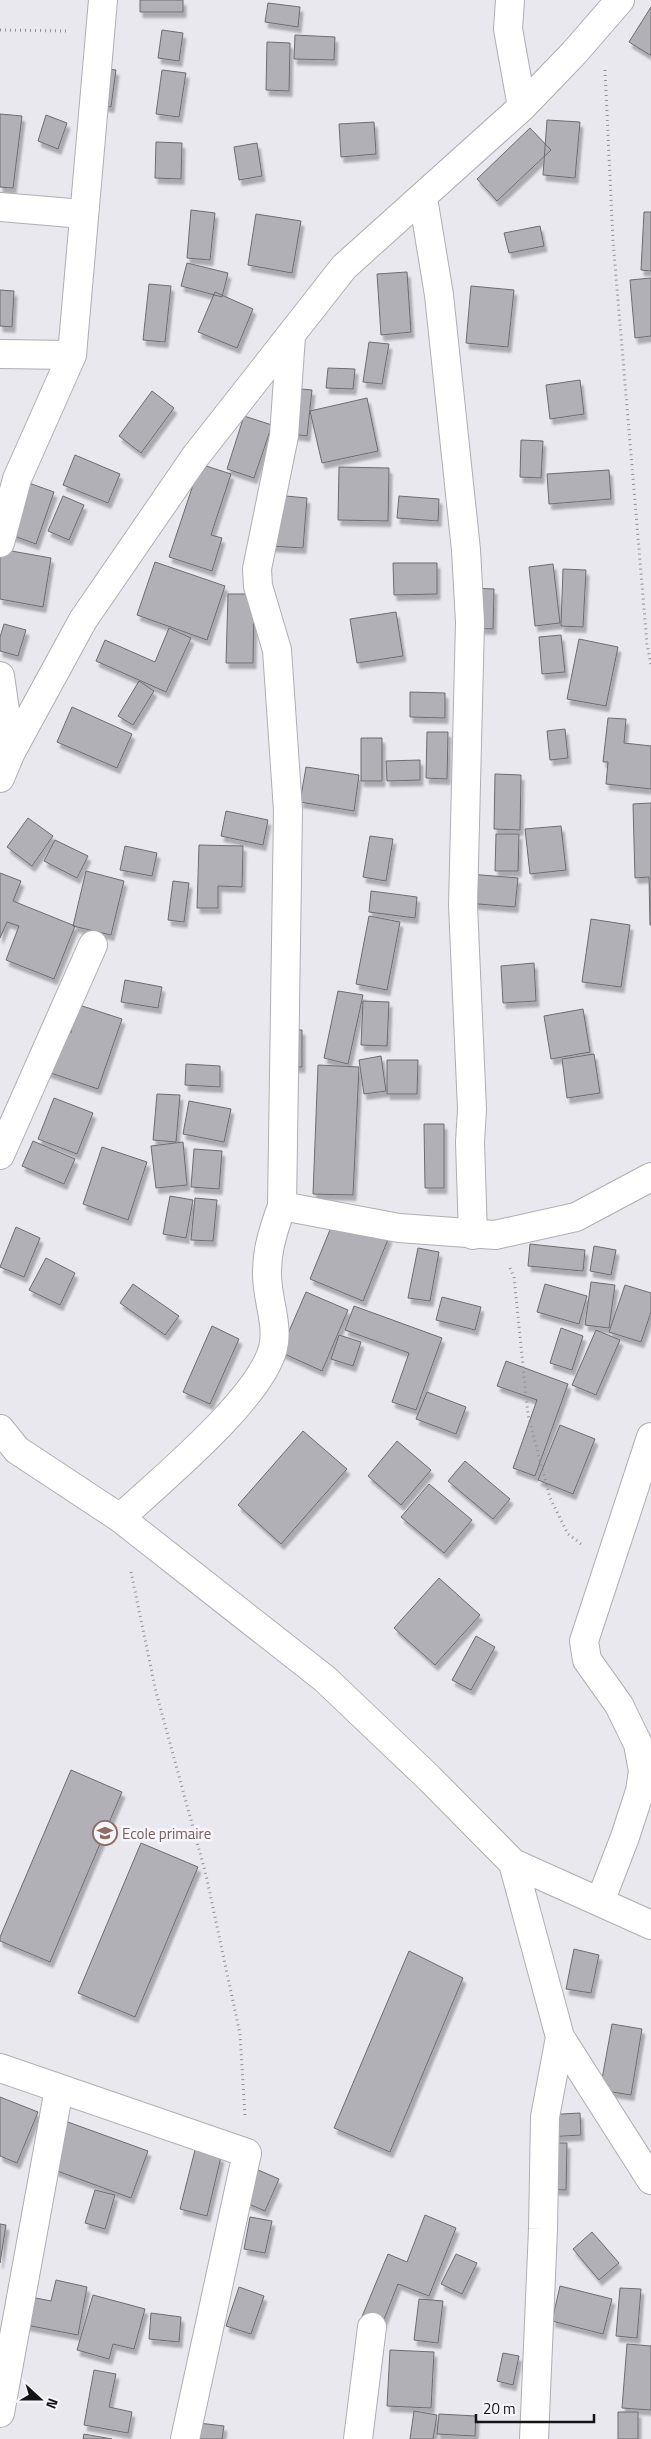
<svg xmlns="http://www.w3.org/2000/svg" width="651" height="2439" font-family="'Titillium Web',sans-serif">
	<defs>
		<filter id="shadow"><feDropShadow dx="3" dy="5.5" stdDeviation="1" flood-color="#0004"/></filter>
	</defs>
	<rect width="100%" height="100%" fill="#e9e8ef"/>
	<path fill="#b0b0b6" stroke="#6c6c71" filter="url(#shadow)" d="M140,0H183V12H140Z
		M268,3L300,7L298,27L265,22Z
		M651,7V55H650L629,42Z
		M162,30L183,33L179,61L158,58Z
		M295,35L335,37L334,60L294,59Z
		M267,42L290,43L289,91L266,90Z
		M99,68L116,70L111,107L93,104Z
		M162,70L186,73L179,117L156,114Z
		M0,114L22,116L13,188L0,187Z
		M46,115L67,123L58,149L38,141Z
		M547,120L580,122L575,178L543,175Z
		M374,122L376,154L341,157L339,124Z
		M530,128L551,150L497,201L477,179Z
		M156,142L182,143L181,179L155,178Z
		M257,143L262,176L239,180L234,147Z
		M191,210L215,213L210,260L187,258Z
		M644,212H651V271L641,270Z
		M256,214L301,221L292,273L248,265Z
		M540,226L544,246L509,253L504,233Z
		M187,263L228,273L222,297L181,286Z
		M407,272L411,332L381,335L377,274Z
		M651,278V336L635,338L630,280Z
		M149,284L171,286L165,342L143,340Z
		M471,286L514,290L508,347L466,343Z
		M0,290L14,291L12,327L0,326Z
		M215,292L253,309L237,348L198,332Z
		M369,342L389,344L382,384L363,382Z
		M328,368L355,369L353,389L326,388Z
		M580,380L584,414L550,419L546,385Z
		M291,388L312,390L307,436L286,433Z
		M152,391L174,408L141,453L119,436Z
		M367,398L378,451L322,463L310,411Z
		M244,416L272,425L254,478L227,469Z
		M521,440L543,441L541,478L520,477Z
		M75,455L120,474L108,503L63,485Z
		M200,464L231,474L211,535L222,538L212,571L169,557Z
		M339,467L389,468L388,521L338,520Z
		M609,470L611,499L549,504L547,474Z
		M12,477L54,492L36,544L0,531Z
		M275,495L307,498L303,548L270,546Z
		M63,496L84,505L69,540L48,531Z
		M399,496L439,499L438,521L397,518Z
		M0,549L51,558L43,607L0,599Z
		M155,562L225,586L207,640L137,615Z
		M393,563H437V594L394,595Z
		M553,564L560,623L535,626L529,567Z
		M563,569L586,570L583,627L561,626Z
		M470,588L494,589L493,629L469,628Z
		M228,594H254L253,663H226Z
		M396,612L403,656L357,663L350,619Z
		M4,624L26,630L18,656L0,651V637Z
		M169,628L191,638L166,692L96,661L105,640L155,662Z
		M561,635L565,672L542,674L539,637Z
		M579,639L618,647L606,706L567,699Z
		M139,681L154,691L133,725L118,716Z
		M410,692L445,693V718L410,717Z
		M72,707L132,734L117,768L57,742Z
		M608,718L626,719L624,743L651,746V789L606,784L608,762H603Z
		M565,729L568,758L550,760L547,731Z
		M427,732H448L447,779L426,778Z
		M361,738H382V781H361Z
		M420,760V780L387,781L386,761Z
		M306,767L359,775L354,811L300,802Z
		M495,774L521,775L520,830L494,829Z
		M651,803V925H650L649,877L635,878L633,804Z
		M226,811L268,820L263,845L221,836Z
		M28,818L53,836L32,866L7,847Z
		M561,826L566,870L530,874L525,829Z
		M496,834H519L518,871H495Z
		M370,836L393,839L386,881L363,877Z
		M55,840L88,856L77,878L44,861Z
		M199,845L243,846L242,887L218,886V908H197Z
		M125,846L157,853L152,876L120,870Z
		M86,871L124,881L111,935L73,926Z
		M0,873L21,881L13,901L75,926L54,979L6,960L19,926L7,922L0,938Z
		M469,874L518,878L515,907L466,903Z
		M173,881L189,883L184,922L168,920Z
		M371,891L417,897L415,918L369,912Z
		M369,916L400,922L387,990L356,984Z
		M591,919L630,925L621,987L582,982Z
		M534,963L536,1001L503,1003L501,966Z
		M125,980L162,987L158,1008L121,1002Z
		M338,991L363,995L348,1064L324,1058Z
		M363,1001L389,1002L387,1046L361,1045Z
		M70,1002L122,1019L98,1089L30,1066L45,1024L71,1033L72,1028L62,1024Z
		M583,1009L590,1052L551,1059L544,1016Z
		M279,1030H302V1067L278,1066Z
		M594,1054L600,1093L567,1098L562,1059Z
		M381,1056L386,1091L364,1094L359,1060Z
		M387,1060H418L417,1094H387Z
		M186,1064L220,1066V1087L185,1085Z
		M318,1065L359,1067L353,1195L313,1194Z
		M157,1094L180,1095L176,1142L153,1140Z
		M54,1098L93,1113L77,1154L38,1139Z
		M189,1101L231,1109L224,1142L183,1134Z
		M424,1124H444V1188H425Z
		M33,1141L75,1159L64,1184L22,1166Z
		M183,1142L187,1185L156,1188L151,1146Z
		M102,1147L147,1162L128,1220L83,1204Z
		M194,1149L222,1151L219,1189L191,1187Z
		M170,1196L193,1200L186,1238L163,1234Z
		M195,1198L217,1200L213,1241L191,1240Z
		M336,1215L389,1237L363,1301L310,1279Z
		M16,1227L40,1238L24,1277L0,1267Z
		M530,1244L585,1250L583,1271L528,1266Z
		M594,1246L616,1250L611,1275L590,1271Z
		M418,1248L439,1252L430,1301L408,1298Z
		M46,1258L75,1273L60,1305L29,1290Z
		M591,1282L615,1285L609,1328L585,1325Z
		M133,1284L179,1316L165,1335L120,1303Z
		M545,1284L587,1296L579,1324L537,1312Z
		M625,1285L651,1293V1312L641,1342L609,1332Z
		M306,1292L348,1310L322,1371L280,1352Z
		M442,1297L481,1307L475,1330L436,1320Z
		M354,1306L442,1338L416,1410L392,1402L409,1353L345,1330Z
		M212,1326L239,1339L210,1404L183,1392Z
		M561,1328L583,1336L572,1370L550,1363Z
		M596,1330L620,1340L596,1395L572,1385Z
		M339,1335L361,1342L353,1366L331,1359Z
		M506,1361L568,1384L535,1476L513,1468L537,1400L497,1386Z
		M427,1392L466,1407L456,1434L416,1419Z
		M560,1425L595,1439L573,1494L538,1480Z
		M303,1431L347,1469L281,1544L238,1505Z
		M397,1441L431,1470L401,1505L368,1476Z
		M465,1461L510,1499L493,1519L448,1481Z
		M429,1484L472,1520L444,1553L401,1517Z
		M439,1578L480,1615L435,1665L394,1628Z
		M476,1636L495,1647L471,1690L452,1680Z
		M71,1770L122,1792L50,1962L0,1941V1937Z
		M141,1843L198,1867L135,2017L78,1993Z
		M574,1949L599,1955L591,1993L566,1989Z
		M409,1951L463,1978L390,2152L334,2128Z
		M612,2024L642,2029L631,2095L600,2090Z
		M0,2097L38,2112L17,2163L0,2156Z
		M580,2113L581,2135L546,2137L545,2115Z
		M54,2117L148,2151L131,2198L38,2164Z
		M544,2143H567L566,2190L542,2189Z
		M195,2150L221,2157L207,2216L180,2209Z
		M249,2166L279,2179L265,2211L235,2198Z
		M95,2190L115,2195L105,2229L85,2223Z
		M425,2215L456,2228L429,2296L398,2284L381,2327L361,2319L388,2254L407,2262Z
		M250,2217L272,2221L265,2253L244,2249Z
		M0,2224L6,2225L0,2263Z
		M592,2232L619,2263L599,2280L573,2249Z
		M456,2254L477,2263L462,2294L441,2284Z
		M56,2280L87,2287L78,2335L26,2325L31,2297L51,2301Z
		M560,2286L612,2299L603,2334L552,2321Z
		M239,2287L264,2296L251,2334L226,2326Z
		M620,2288L641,2289L637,2338L616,2336Z
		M93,2295L145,2309L134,2349L113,2344L109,2359L77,2350Z
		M419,2299L443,2301L438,2343L414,2340Z
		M151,2313L181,2317L179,2342L149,2339Z
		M627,2344L651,2346V2410L622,2408Z
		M390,2350L434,2352L431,2408L387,2406Z
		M503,2353L519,2356L513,2385L497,2381Z
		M94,2370L116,2374L109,2407L132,2412L128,2433L84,2425Z
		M414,2411L437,2415L433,2439H410Z
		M618,2412H638V2439H618Z
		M439,2414L476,2416L475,2436L437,2434Z
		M190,2422L224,2426L222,2439H188Z
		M84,2434L112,2439H83Z"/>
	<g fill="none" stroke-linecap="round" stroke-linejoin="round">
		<defs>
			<path id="minor" d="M510,0L508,29L522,107
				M423,198L439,295L466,550L470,622L463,905L472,1109L470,1142L473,1235
				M0,207L83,214
				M0,354L72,355
				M0,543L17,479L72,355L103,0
				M0,676L11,752
				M0,778L11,752L83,620L195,457L344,267L522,107L574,53L620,0
				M0,1155L93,945
				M282,1206L399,1228L495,1235L576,1217L651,1177
				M0,1429L17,1450L120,1518L325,1679L429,1778L513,1863L560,2037L651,2180
				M120,1518C160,1481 261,1398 273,1348C278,1329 270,1306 268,1287C264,1259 272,1233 282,1206L288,810L277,650L258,586L257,569L284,436L291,336
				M513,1863L651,1925
				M600,1902L625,1837L640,1791L643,1771L638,1744L619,1705L587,1660L584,1641L651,1437
				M0,2068L247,2153L185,2439
				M0,2413L59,2089
				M358,2439L372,2327
				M534,2439L543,2229L545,2117L560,2037"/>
		</defs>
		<use href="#minor" stroke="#afaeb4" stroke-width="30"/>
		<path stroke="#929196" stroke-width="3" stroke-dasharray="1 4" stroke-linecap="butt" d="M0,30L67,31
			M605,70L613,241L647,644L651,665
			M510,1268L514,1277L528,1415L550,1498L568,1534L581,1544
			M131,1572L156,1692L206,1875L240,2034L245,2116"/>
		<use href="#minor" stroke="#fff" stroke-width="28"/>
	</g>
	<defs>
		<symbol id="school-ring" viewBox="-11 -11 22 22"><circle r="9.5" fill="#f6f5fc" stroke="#8d6e63" stroke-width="1.5"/><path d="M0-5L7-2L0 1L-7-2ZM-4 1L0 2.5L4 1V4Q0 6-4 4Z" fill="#8d6e63"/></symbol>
	</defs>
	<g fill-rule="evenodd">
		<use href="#school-ring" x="91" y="1819" width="28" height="28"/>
	</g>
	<g text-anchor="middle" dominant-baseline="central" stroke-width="5" stroke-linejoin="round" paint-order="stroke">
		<g font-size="15" fill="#785e54" stroke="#f6f5fc" text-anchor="start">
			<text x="122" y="1833">Ecole primaire</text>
		</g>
	</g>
	<g transform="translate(40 2399) rotate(111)" stroke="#f6f5fc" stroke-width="4" paint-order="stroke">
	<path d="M0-4L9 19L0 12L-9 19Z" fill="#141416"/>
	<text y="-8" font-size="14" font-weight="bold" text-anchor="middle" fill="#141416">N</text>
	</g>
	<path d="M476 2414v8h118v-8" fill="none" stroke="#141416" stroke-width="2.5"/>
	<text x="483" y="2414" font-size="15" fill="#141416" stroke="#f6f5fc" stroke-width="4" paint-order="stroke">20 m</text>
</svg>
